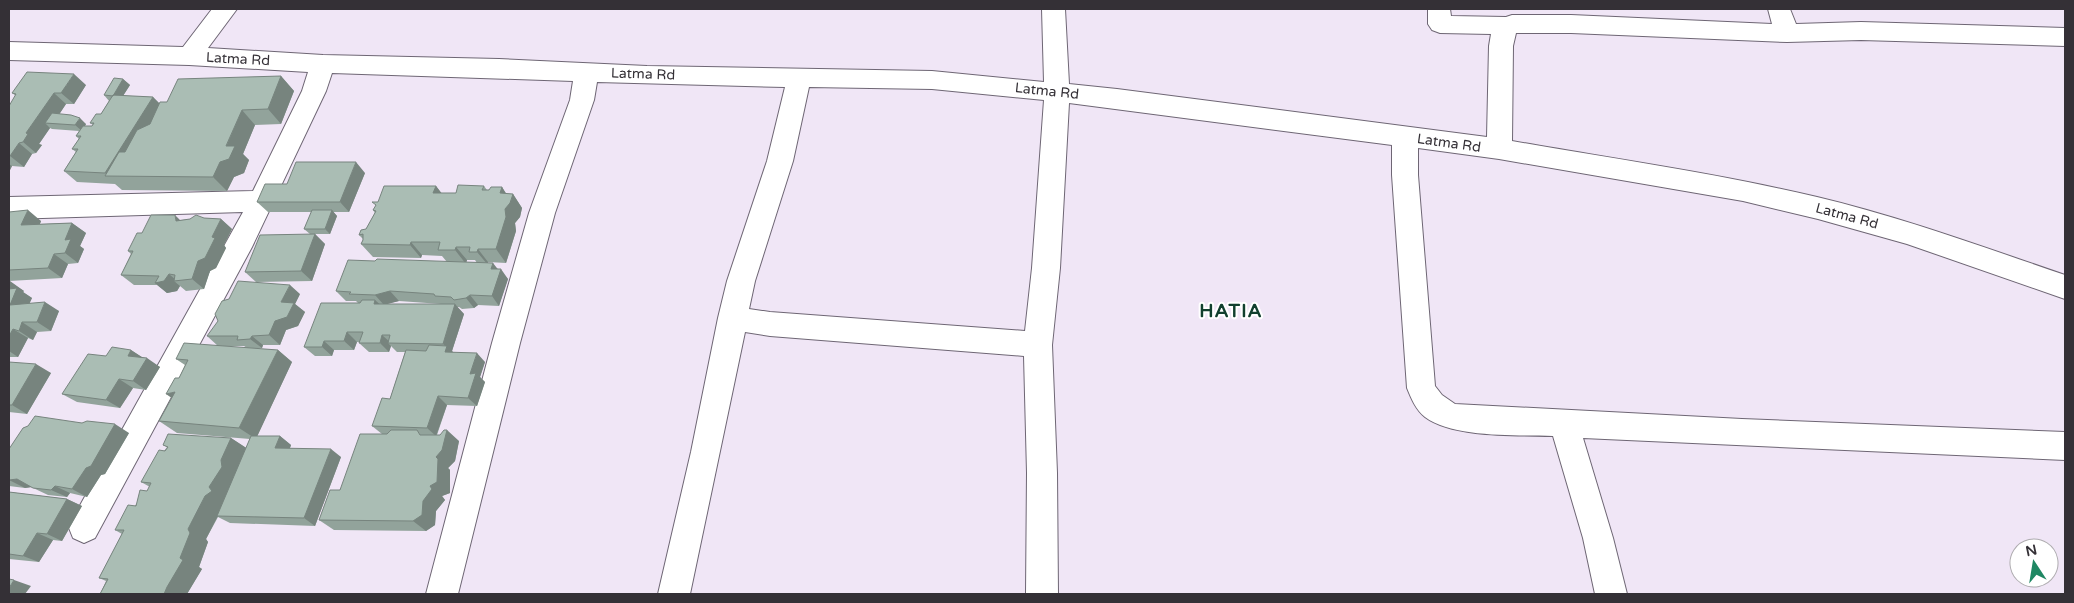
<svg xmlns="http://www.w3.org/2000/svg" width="2074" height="603" font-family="'Varela Round',sans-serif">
	<rect width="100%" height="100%" fill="#f0e6f6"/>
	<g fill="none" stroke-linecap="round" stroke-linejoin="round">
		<defs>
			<path id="minor" d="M212,9H237L208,48L323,55L499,59L647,66L932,71L1044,82L1042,9H1065L1069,84L1117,89L1487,137L1489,46L1491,34L1440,33L1432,30L1428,24V9H1450L1451,16L1506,17L1512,15H1571L1772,24L1768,9H1790L1796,24L1861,22L2065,28V46L1861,40L1787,42L1571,33H1516L1513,46L1512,141C1613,159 1716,173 1817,197C1901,217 1983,247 2065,275V299L1907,244L1818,219L1743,201L1499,159L1418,148V175L1435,386L1442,395L1455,404L1742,419L2065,432V460L1583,438L1613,538L1627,594H1595L1583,538L1553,436C1518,435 1453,438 1425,417C1416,410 1411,398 1407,388L1392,175V145L1069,103L1060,268L1052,345L1057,473L1058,594H1026L1027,473L1024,356L770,336L745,332L690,594H658L691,452L718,318L727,281L767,161L785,87L597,82L594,100L555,213L520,343L458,594H426L492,343L529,213L570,100L573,81L332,73L326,91L252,247L95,538L84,543L73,538L69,528L73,518L243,212L9,219V197L253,191L302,91L308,72L189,65L9,60V42L183,47ZM809,87L932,89L1044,100L1032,268L1025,331L770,312L749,309L755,281L793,161Z"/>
		</defs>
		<use href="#minor" stroke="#6e6674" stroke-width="2"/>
		<use href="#minor" fill="#fff" fill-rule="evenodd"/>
	</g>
	<path fill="#92a39b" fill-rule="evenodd" d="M281,76L294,91L281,124L255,125L243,154L249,160L244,173L234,177L227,191L122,190L115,184L77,182L64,171L76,152L72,149L79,139L76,136L79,131L52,129L50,128L39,144L42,145L36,153L32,154L24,167L12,166L9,172V106L16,96L12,93L86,85L74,104H66L59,114L86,124L85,126H92L93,125L90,123L101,114L109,101L104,95L123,79L130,85L123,96L153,97L160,104Z
		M365,173L349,212H333L337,216L330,234H315L325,244L312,281L256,282L245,272L310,234L304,229L312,212H268L257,202L287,184Z
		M436,186L441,193H456L484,186L487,190L502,187L506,194H513L522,208L520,217L515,223L516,231L506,263L488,262V263L498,269L508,279L499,306L478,305L474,308L462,309L459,307H457L464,314L452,351L453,352L485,362L480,377L485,382L477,406L447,405L437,435L459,441L455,461L448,468L450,470V493L442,496L445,500L436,511L435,525L426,531L334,530L319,520L340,490L382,434L372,426L390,399L405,352H397L391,346L389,352H369L359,343V342H357L354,350H334L332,356H315L304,347L358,303L356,301H346L336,291L447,262L442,256L422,255L421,258L373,257L361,244L363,239L359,235L366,229L375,213L373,210L378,202ZM467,260H475L477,263L466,262ZM399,301L441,304H385Z
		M9,212L41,221L40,224L72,223L86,233L80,246L84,249L78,263L68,264L62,278L9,281Z
		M204,218L221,219L232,229L224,245L226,248L216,268L210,271L204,289L186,291L180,286L177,291L167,293L157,285H134L121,275L131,254L128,251L142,233L181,220Z
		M9,282L24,291L23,292L32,298L29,303L59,311L51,331L37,332L33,340L28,338L18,357H9Z
		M300,294L295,304L305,312L298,326L286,330L280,345H263L262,348L257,349L278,350L292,362L257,436H280L291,445L290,448L341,457L315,526L230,523L218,517L206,539L208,542L199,567L202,569L187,594H100L106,581L99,578L122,534L115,530L147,491L150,487L141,482L167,447L163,445L231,438L246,448L250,439L177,433L159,421L172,398L179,378L185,365L176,359L218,346L207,336ZM219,346H244L247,348Z
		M131,350L143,358L160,367L146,390L133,388L120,408L77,402L62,394L106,356Z
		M9,362L51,373L27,414L9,412Z
		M129,433L105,474L101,475L87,497L70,493L67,497L48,495L31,487L25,488L9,486V449Z
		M9,492L67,499L82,506L62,541L53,540L39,562L9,559Z"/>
	<path fill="#77847e" d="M74,74L86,85L74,104L61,93Z
		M281,76L294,91L281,124L268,109Z
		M123,79L130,85L119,102L113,96Z
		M54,93L66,104L53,124L45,123L50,128L39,144L42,145L36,153L23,142L26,133Z
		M153,97L164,108L108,176L105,173Z
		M242,110L255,125L243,154L249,160L244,173L234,177L227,191L213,177Z
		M80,118L86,124L82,131L75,125Z
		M19,143L32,154L24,167L10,156Z
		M356,162L365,173L349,212L340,202Z
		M9,164L12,166L9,172Z
		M436,186L447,200L433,193Z
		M502,187L511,201L513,194L522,208L520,217L515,223L516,231L506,263L496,249L500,193Z
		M28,210L41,221L35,236L21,225Z
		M332,210L337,216L330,234L325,229Z
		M175,215L186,226L176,221Z
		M221,219L232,229L224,245L226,248L216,268L210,271L204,289L192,279L198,261Z
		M72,223L86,233L80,246L84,249L78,263L65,253V240Z
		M315,234L325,244L312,281L301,271Z
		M411,242L422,255L421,258L410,245Z
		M456,247L467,260L466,264L455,250Z
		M478,249L488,262V265L477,252Z
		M54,254L68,264L62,278L48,268Z
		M493,263L500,272L501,269L508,279L499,306L492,296L491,269Z
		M169,274L177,281H174L180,286L177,291L167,293L155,283Z
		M10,281L24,291L23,292L32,298L25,314L10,305L9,296V282Z
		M290,285L300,294L295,304L305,312L298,326L286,330L280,345L269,335L281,302Z
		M390,291L399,301L384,305L375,295Z
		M470,295L478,305L474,308L466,298Z
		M375,300L385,309L374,304Z
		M45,302L59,311L51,331L37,322Z
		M455,304L464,314L452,351L455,355L445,352L446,347L443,344Z
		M22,322L37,332L33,340L19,331Z
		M13,329L28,338L18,357L9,351V336Z
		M347,332L357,342L354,350L344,341Z
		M382,335L391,343H388L391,346L389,352L380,343Z
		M252,336L263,345L262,348L250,339Z
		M324,341L334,350L332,356L322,347Z
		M131,350L145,359L128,356Z
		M278,350L292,362L256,439L239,428Z
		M477,353L485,362L480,377L485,382L477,406L468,398L470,374Z
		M147,358L160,367L146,390L133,381Z
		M36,364L51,373L27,414L12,405Z
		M119,379L133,388L120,408L106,400Z
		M175,392L183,406L166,394Z
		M438,396L447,405L436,436L427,428Z
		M115,424L129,433L105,474L101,475L87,497L72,489Z
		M447,430L459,441L455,461L448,468L450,470V493L442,496L445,500L436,511L435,525L426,531L413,521L430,486L436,457Z
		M280,436L291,445L287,456L275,448Z
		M231,438L248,449L223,506L206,539L208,542L199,567L202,569L187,594H164L188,529Z
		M331,449L341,457L315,526L304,518Z
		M17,479L32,487L25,488L9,480Z
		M55,486L70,493L67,497L51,490Z
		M67,499L82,506L62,541L47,534Z
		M37,533L53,540L39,562L23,556Z
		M14,580L31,586L25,594H9V588Z"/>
	<path fill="#aabdb4" stroke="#77847e" d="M27,72L74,74L61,93H54L26,133L28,134L23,142L19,143L10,156H9V106L16,94L12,93Z
		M281,76L268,109L242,110L226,146H235L229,159L220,162L213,177L105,176L119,152H125L137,130L150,124L160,102H167L178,79Z
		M114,78L123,79L113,96L104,95Z
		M113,95L153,97L105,173L64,171L78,149H72L81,136H76L83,126H92L94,123H90L96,114H101Z
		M52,113L71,115L80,118L75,125L45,123Z
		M296,162H356L340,202H257L265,184H287Z
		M458,185L484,186L482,190H489L491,187H502L500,193L513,194L510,203L505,209L506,217L496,249H478L477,252H469L470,247H456L455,250H438L440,242H411L410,245L361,244L363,240V234L359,235L361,230L366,229L376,211L373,210L376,205L372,202H378L384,186H436L433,193H456Z
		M28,210L21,225L72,223L65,240L71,239L65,253L54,254L48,268L9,270V212Z
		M312,210H332L325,229H304Z
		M151,215H175L176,221L190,219L196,215L204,218L221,219L212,237L215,238L205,258L198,261L192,279L174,281L175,275L169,274L164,281L155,283L159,276L121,275L133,251H128L137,233H142Z
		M315,234L301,271L245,272L260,235Z
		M377,259L493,263L491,269H501L492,296L470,295L466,298L454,300L451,297L435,296L434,294L390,291L375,295L349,294L351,292L336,291L348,260L375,261Z
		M238,281L290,285L281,302L294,303L287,317L275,321L269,335L252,336L250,339L237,340L238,336H207L218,321L215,314L222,301L229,299Z
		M17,288L10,305L45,302L37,322H22L19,331L13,329L9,336V289Z
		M362,300H375L374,304H455L443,344L388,343L390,335H382L380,343H359L363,332H347L344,341H324L322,347H304L321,303H360Z
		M184,343L278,350L239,428L159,421L175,392L166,394L175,378H179L188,360L176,359Z
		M429,345L447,346L445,352L477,353L470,374L476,373L468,398L438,396L427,428L372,426L382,398L390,399L406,350L426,351Z
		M112,347L131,350L128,356L147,358L133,381L119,379L106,400L62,394L88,354L106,356Z
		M9,362L36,364L12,405H9Z
		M35,416L82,423L87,421L115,424L91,466L86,468L72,489L55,486L51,490L33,488L17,479L9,480V449L23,428L28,426Z
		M391,430H417L420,435H440L444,430H447L442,450L436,457L438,459L437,482L430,486L432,489L423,501L422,515L413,521L319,520L330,490H340L360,434H387Z
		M168,434L231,438L221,460L222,467L209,487L212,491L205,496L188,529L190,533L180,558L183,560L167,587L164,594H100L108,579L99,578L124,530H115L128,505L136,506L140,490L147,491L151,483L141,482L159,450L165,451L168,447L163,445Z
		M251,436H280L275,448L331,449L304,518L217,516Z
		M9,492L67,499L47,534L37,533L23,556L9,554Z
		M9,579L14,580L9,588Z"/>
	<g text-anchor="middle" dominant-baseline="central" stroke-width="4" stroke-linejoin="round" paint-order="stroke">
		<g font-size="14" fill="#343036" stroke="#fff">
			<text transform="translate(238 59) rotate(3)">Latma Rd</text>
			<text transform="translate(643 74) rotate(2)">Latma Rd</text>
			<text transform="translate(1047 91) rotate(6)">Latma Rd</text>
			<text transform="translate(1449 143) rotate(8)">Latma Rd</text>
			<text transform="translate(1847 216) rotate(15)">Latma Rd</text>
		</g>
		<g font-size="19" font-weight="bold" letter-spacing="1" fill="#11402e" stroke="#fff">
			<text x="1231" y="311">HATIA</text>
		</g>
	</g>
	<rect width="2074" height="603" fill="none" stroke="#343036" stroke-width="20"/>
	<g transform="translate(2034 563) rotate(348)"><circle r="24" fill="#ffffff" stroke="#aeacaf"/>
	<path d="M0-4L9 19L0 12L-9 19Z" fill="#1f8763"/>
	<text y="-8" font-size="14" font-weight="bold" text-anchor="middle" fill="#343036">N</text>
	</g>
</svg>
